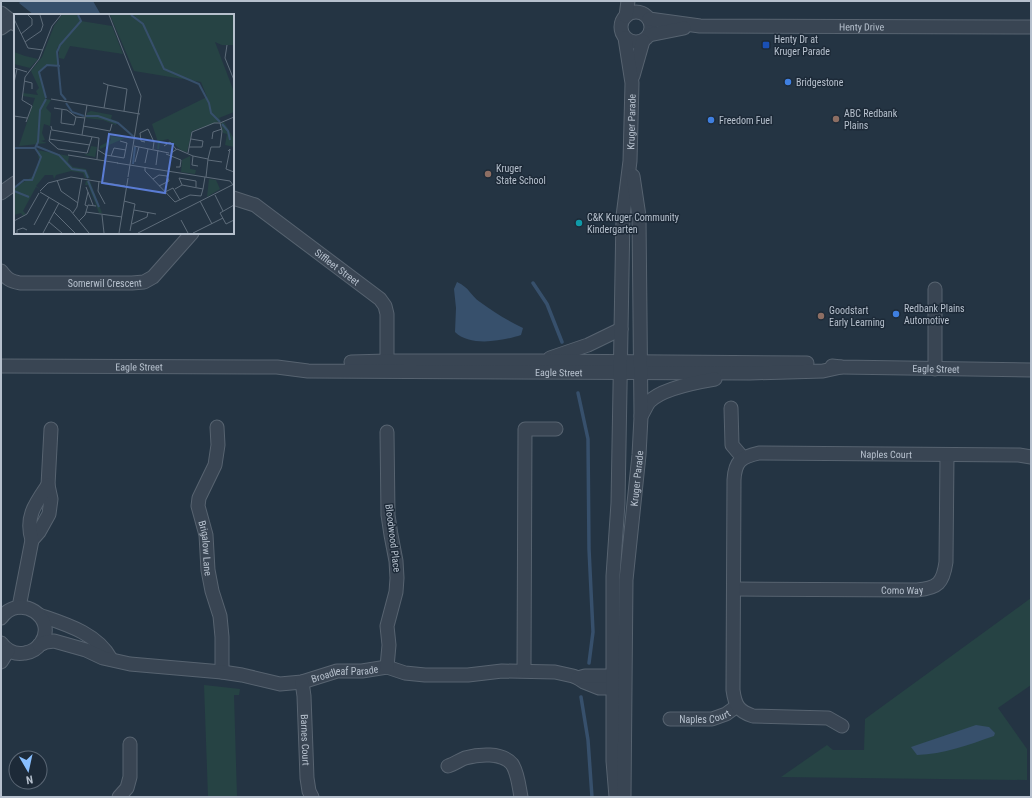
<svg xmlns="http://www.w3.org/2000/svg" width="1032" height="798" font-family="'Roboto Condensed',sans-serif">
	<rect width="100%" height="100%" fill="#243443"/>
	<path fill="#264344" d="M1031,598V685L998,708L1027,749V780L781,777L827,745L833,750H864L865,719Z
		M204,685L240,689L239,695H234L237,797H208Z"/>
	<path fill="#37506c" d="M21,1H93L101,15H34L19,3Z
		M457,282C470,288 470,295 480,302C494,312 508,321 523,328L521,335C503,341 470,347 455,332L456,308L454,289Z
		M976,725L989,727L995,733L994,736C968,745 944,754 917,755L911,747Z"/>
	<g fill="none" stroke-linecap="round" stroke-linejoin="round">
		<path stroke="#37506c" stroke-width="3.5" d="M533,283L547,304L562,342
			M578,393L588,439L589,549L593,632L589,663
			M581,697L588,740L592,797"/>
		<defs>
			<g id="minor">
				<circle cx="636" cy="27" r="15"/>
				<path d="M1,13L15,24"/>
				<path d="M626,16L628,1"/>
				<path id="s1" d="M649,19L700,26L1031,27"/>
				<path d="M1,28L11,21"/>
				<path d="M649,35L684,28"/>
				<path d="M633,76L643,41"/>
				<path d="M1,193L15,183"/>
				<path id="s2" d="M233,198L255,205L380,299L385,306L387,314V369"/>
				<path id="s3" d="M1,271C7,279 10,281 20,283H132L144,282L153,277L192,233"/>
				<path d="M550,358L588,345L621,329"/>
				<path d="M351,362L387,361H541L807,363"/>
				<path id="s4" d="M1,366L277,367L308,371L750,373L823,371L841,367"/>
				<path id="s5" d="M832,366L841,367L1031,370"/>
				<path d="M935,369V289"/>
				<path d="M731,408L732,445L743,458"/>
				<path d="M641,416C644,412 646,406 649,402C661,389 697,382 715,379"/>
				<path id="s6" d="M217,427L218,445L215,465L199,498L198,506L206,535L208,570L212,591L220,616L222,637V672"/>
				<path d="M32,540L39,532L49,514L51,499L48,485L51,429"/>
				<path id="s7" d="M734,589L917,590C938,588 943,583 946,562L947,455"/>
				<path d="M19,607L32,540C25,517 35,504 48,485"/>
				<path d="M39,615C65,624 97,633 111,659"/>
				<path d="M1,618C20,592 58,618 41,643C37,649 32,652 25,653C15,655 7,651 1,643"/>
				<path id="s8" d="M39,645L46,642L54,641L86,650L103,658L130,664L222,672L242,675L280,684L302,682L337,671H362L387,667L405,673L425,675H468L502,671L555,672L573,676L578,678L584,682L599,688H622"/>
				<path d="M1,662L8,651"/>
				<path d="M387,667L389,645L387,626L396,592L397,578L396,561L391,535L388,515L387,432"/>
				<path d="M524,670L525,429H556"/>
				<path d="M578,678L585,676H620"/>
				<path id="s9" d="M302,682L304,696L307,778L309,791L312,797"/>
				<path id="s10" d="M670,719H712L726,714L737,706"/>
				<path id="s11" d="M842,726L828,718L753,716C738,711 735,705 733,690L734,480C735,461 741,457 759,453L1019,455L1031,457"/>
				<path d="M448,766C454,764 460,760 465,758C479,754 502,752 512,764C518,773 519,787 521,797"/>
				<path d="M119,797L127,788L130,777V744"/>
				<path id="s12" d="M616,797L613,761V576L618,503L623,216L630,161L632,83L625,38"/>
				<path id="s13" d="M624,797L626,580L639,455L641,417L639,216L633,176"/>
			</g>
		</defs>
		<use href="#minor" stroke="#576370" stroke-width="15"/>
		<use href="#minor" stroke="#394553" stroke-width="13"/>
	</g>
	<rect fill="#1a4fb4" stroke="#1d2a38" stroke-width="1.5" x="762" y="41" width="8" height="8" rx="2"/>
	<g fill="#3f7fe0" stroke="#1d2a38" stroke-width="1.5">
		<circle cx="788" cy="82" r="4"/>
		<circle cx="711" cy="120" r="4"/>
		<circle cx="896" cy="314" r="4"/>
	</g>
	<g fill="#8d6e63" stroke="#1d2a38" stroke-width="1.5">
		<circle cx="836" cy="119" r="4"/>
		<circle cx="488" cy="174" r="4"/>
		<circle cx="821" cy="316" r="4"/>
	</g>
	<circle fill="#0f9aa8" stroke="#1d2a38" stroke-width="1.5" cx="579" cy="223" r="4"/>
	<g text-anchor="middle" dominant-baseline="central" stroke-width="3" stroke-linejoin="round" paint-order="stroke">
		<g font-size="10" fill="#b6c0cd" stroke="#1d2a38">
			<text stroke="none"><textPath href="#s1" startOffset="213">Henty Drive</textPath></text>
			<text stroke="none"><textPath href="#s12" startOffset="676">Kruger Parade</textPath></text>
			<text stroke="none"><textPath href="#s2" startOffset="126">Siffleet Street</textPath></text>
			<text stroke="none"><textPath href="#s3" startOffset="108">Somerwil Crescent</textPath></text>
			<text stroke="none"><textPath href="#s4" startOffset="138">Eagle Street</textPath></text>
			<text stroke="none"><textPath href="#s5" startOffset="104">Eagle Street</textPath></text>
			<text stroke="none"><textPath href="#s4" startOffset="558">Eagle Street</textPath></text>
			<text stroke="none"><textPath href="#s11" startOffset="505">Naples Court</textPath></text>
			<text stroke="none"><textPath href="#s13" startOffset="319">Kruger Parade</textPath></text>
			<text transform="translate(393 538) rotate(83)">Bloodwood Place</text>
			<text stroke="none"><textPath href="#s6" startOffset="126">Brigalow Lane</textPath></text>
			<text stroke="none"><textPath href="#s7" startOffset="168">Como Way</textPath></text>
			<text stroke="none"><textPath href="#s8" startOffset="313">Broadleaf Parade</textPath></text>
			<text stroke="none"><textPath href="#s10" startOffset="35">Naples Court</textPath></text>
			<text stroke="none"><textPath href="#s9" startOffset="58">Barnes Court</textPath></text>
		</g>
		<g font-size="10" fill="#b6c0cd" stroke="#1d2a38" text-anchor="start">
			<text x="774" y="39">Henty Dr at<tspan x="774" dy="12">Kruger Parade</tspan></text>
			<text x="796" y="82">Bridgestone</text>
			<text x="844" y="113">ABC Redbank<tspan x="844" dy="12">Plains</tspan></text>
			<text x="719" y="120">Freedom Fuel</text>
			<text x="496" y="168">Kruger<tspan x="496" dy="12">State School</tspan></text>
			<text x="587" y="217">C&amp;K Kruger Community<tspan x="587" dy="12">Kindergarten</tspan></text>
			<text x="904" y="308">Redbank Plains<tspan x="904" dy="12">Automotive</tspan></text>
			<text x="829" y="310">Goodstart<tspan x="829" dy="12">Early Learning</tspan></text>
		</g>
	</g>
	<g transform="translate(14 14)">
		<rect width="220" height="220" fill="#243443"/>
		<path d="M48,1H63L66,7L43,34L45,51H32L25,58L32,85L37,86L32,94L37,99L36,112L30,110L28,119L31,126L27,127L33,129L5,132L21,84L9,82V79L24,81L22,77L25,74L17,57L28,43L40,12ZM96,1H220V31H208L201,28L220,78V98L205,104L207,107L178,117L173,138L168,137L154,125L146,127L145,135H143L144,128L138,110L193,83L187,68L120,57ZM67,7L98,12L109,40L56,32L50,45L45,44V33ZM0,38L11,42L24,45L16,54L0,50ZM77,97L98,101L97,105L103,107L102,111L89,106L72,104L73,99ZM210,108L220,125V133L211,131L213,120L209,119L207,109ZM96,122L111,124L86,135V132L97,126ZM77,132L83,133L81,143L70,141L75,139ZM23,136L55,142L54,148L59,153L72,155L76,164H71L69,159L57,157L42,161L40,165L39,161H31L22,172L26,175L22,173L9,197L12,200L9,202L7,199L0,201V174L21,161L25,146ZM176,142V155L182,156L181,160L167,158L168,146ZM195,165L202,166L206,175L193,183ZM72,167H76L88,199H85L74,171H71Z" fill="#264344"/>
		<path fill="none" stroke="#37506c" stroke-width="2" d="M117,1L129,10L150,55L185,70L195,89L197,99L206,108M32,84L25,58L33,51L46,52M52,86L47,80L43,38L46,31L67,7L64,1M52,89L58,98L70,102M72,102H84L104,109L120,123M208,110L214,117L216,126M22,132L45,141L58,155L71,157L74,164M0,134H21M119,150L121,133M74,167L85,193M0,174L10,166H18L24,151L27,143L21,134L24,128L26,96L32,85M0,177L15,183"/>
		<path fill="none" stroke="#5e6c7a" stroke-width="1" d="M95,1L127,82L114,163M0,5L14,34L29,36M7,20L18,11V5L14,1M11,28L27,17L29,11L26,1M213,31L211,44L220,66M0,54L13,58M10,67L18,69V75M0,69L3,55M89,69L94,71L90,94M94,71L113,75L110,97M37,85L126,100M40,94L53,96L62,103L71,104M48,95L47,109L60,111L62,103M0,102L13,104M12,108L18,92L8,86L11,63L25,45L38,12L47,1M206,109L220,103M37,112L38,116L85,124L83,145M69,112L96,117L98,110M37,116L35,127L44,135L73,139L78,123M68,121L73,91M35,125L76,131M198,125L199,118L208,115M131,128L127,127L126,119L134,115L140,128L139,135M120,132L155,139M150,132L156,128L162,135M175,133H188L189,127L177,125M84,136L92,141L110,144L113,129L106,127M214,137L216,135L212,155L220,158M157,139L163,135L179,142L194,145L192,163M174,139L178,118L200,109H206M152,140L167,146L166,153H162M54,141L104,149M97,142L100,134L112,136M179,142L178,151L184,152M194,145L197,133H206L208,117L206,109M194,146L208,148M121,148L125,133M103,149L216,167L219,171M131,149L134,135M142,151L144,136M131,153V157L161,188L176,181L187,182L189,175M139,165L145,161L153,162L155,167L145,172M43,166L47,177L64,189M85,167L84,177L91,190M168,171L165,164L182,167V173M72,173L79,191M161,175L168,171L189,175L191,163M26,177L34,169L57,163L111,172M26,178L56,196L75,219M151,178L159,174L166,186M201,181L209,197M110,187L121,190L116,217M186,187L198,210M220,191L206,199L212,210L220,206M73,192L71,191L74,178M120,196L142,200M40,198L61,219M72,198L108,203M59,199L63,193L68,164M88,201L90,219M167,206L174,219M0,207L13,200L25,179M65,207L71,201L74,191L82,192M35,208L48,219M118,210L133,203L134,198M20,211L35,183M3,219V216L9,214L13,216M29,219L45,189M105,219L114,164M124,219L220,170M179,219L209,204"/>
		<path fill="#5a7cd4" fill-opacity="0.15" stroke="#5a7cd4" stroke-width="2" d="M95,120L159,130L151,179L88,169Z"/>
		<rect width="220" height="220" fill="none" stroke="#b6c0cd" stroke-width="2"/>
	</g>
	<rect width="1032" height="798" fill="none" stroke="#b6c0cd" stroke-width="4"/>
	<g transform="translate(28 770) rotate(171)"><circle r="19" fill="#1d2a38" stroke="#5a6674"/>
	<path d="M0-3L7 15L0 10L-7 15Z" fill="#89bfff"/>
	<text y="-6" font-size="11" font-weight="bold" text-anchor="middle" fill="#b6c0cd">N</text>
	</g>
</svg>
